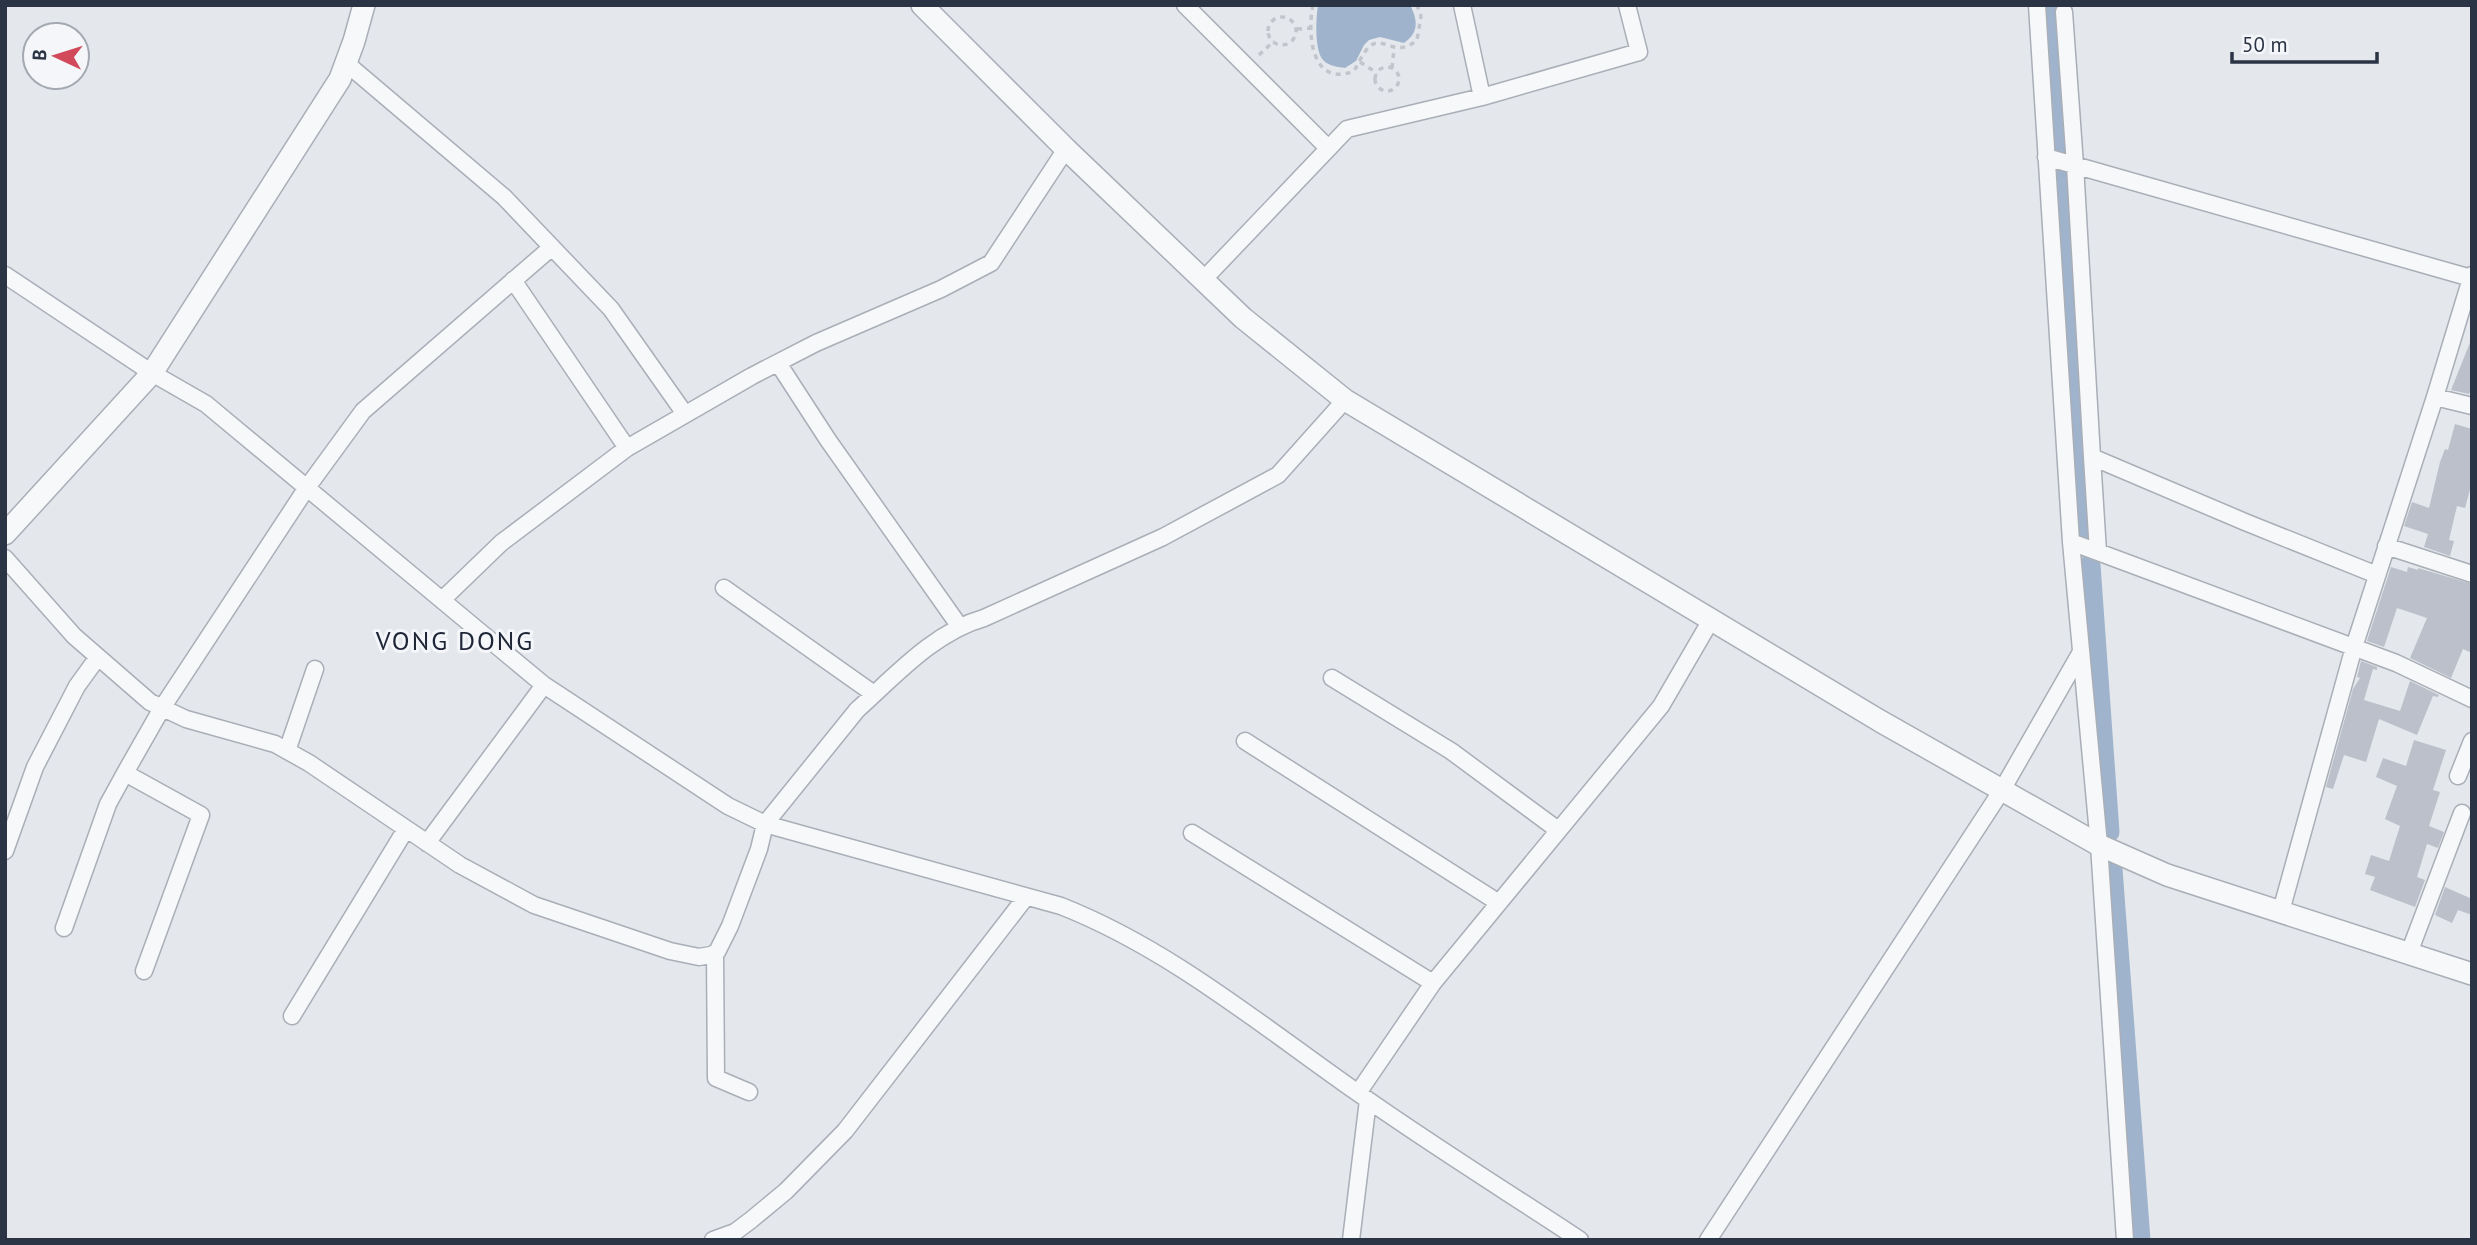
<svg xmlns="http://www.w3.org/2000/svg" width="2477" height="1245" font-family="'PT Sans',sans-serif">
	<rect width="100%" height="100%" fill="#e4e7ec"/>
	<path fill="#9fb4cc" d="M1318,5H1410C1418,20 1419,33 1404,43L1380,37L1369,40L1364,45L1356,61L1345,68C1339,67 1329,66 1324,61C1314,52 1316,17 1318,5Z"/>
	<g fill="none" stroke-linecap="round" stroke-linejoin="round">
		<path stroke="#9fb4cc" stroke-width="21" d="M2052,5L2088,532
			M2090,565L2109,832
			M2112,869L2140,1240"/>
	</g>
	<path fill="#bbc0ca" d="M2471,340L2472,386L2469,394L2451,390Z
		M2455,424L2472,429V482L2465,508L2457,506L2449,540L2454,541L2450,556L2424,547L2428,534L2404,526L2412,502L2429,508L2440,462L2445,449L2448,450Z
		M2391,567L2407,572L2408,567L2418,570V568L2472,584V653L2463,649L2451,678L2410,658L2427,618L2397,608L2384,647L2367,641Z
		M2361,661L2377,667V670L2373,669L2364,700L2400,711L2410,681L2439,695L2438,697L2433,696L2417,735L2379,719L2366,762L2344,755L2333,789L2326,787L2353,689L2360,678L2357,677Z
		M2414,740L2446,750L2433,790L2440,792L2429,826L2444,832L2438,848L2427,844L2417,877L2425,880L2415,907L2370,890L2375,877L2365,874L2371,855L2389,861L2400,826L2385,819L2397,786L2376,777L2383,758L2406,766Z
		M2445,887L2472,899V915L2458,910L2452,923L2435,915Z"/>
	<g fill="none" stroke-linecap="round" stroke-linejoin="round">
		<defs>
			<path id="minor" d="M1185,5L1328,148
				M1462,5L1482,97
				M2037,5L2071,542L2099,845L2125,1240
				M2064,12L2075,165L2092,457
				M346,63L504,197L611,309L685,414
				M2046,157L2471,278
				M5,275L152,373L206,404L544,685L728,806L765,824L1061,906C1170,949 1262,1026 1358,1093C1430,1144 1506,1191 1580,1240
				M513,280L627,448
				M1203,280L1347,129L1482,97L1639,52L1627,5
				M778,363L828,440L960,627
				M2435,397L2472,406
				M2071,542L2396,663L2472,699
				M2386,546L2472,574
				M2098,552L2092,457L2245,522L2377,575
				M5,558L74,636L150,702L186,719L275,744L309,763L460,865L534,905L670,951L699,957L711,955L717,952L730,926L759,849L765,824L857,710C895,676 934,632 984,618L1163,537L1278,475L1345,400
				M724,588L874,694
				M443,599L501,543L627,448L752,376L816,343L941,289L991,263L1066,149
				M1332,678L1451,751L1558,830
				M1245,741L1499,903
				M287,751L315,669
				M125,773L201,815L144,971
				M2458,776L2472,741
				M1192,833L1433,983
				M427,843L544,685
				M5,851L35,767L77,686L98,657
				M2281,911L2354,647L2435,397L2472,275
				M64,928L108,804L125,773L162,708L306,489L363,411L552,247
				M2409,953L2462,813
				M715,954L716,1078L749,1092
				M292,1016L406,829
				M1358,1093L1433,983L1661,706L1711,620
				M713,1240L735,1232L751,1220L786,1191L845,1131L1026,897
				M1351,1240L1368,1100
				M1708,1240L2002,790L2081,652"/>
			<path id="tertiary" d="M922,5L1066,149L1243,318L1345,400L1880,721L2099,845L2167,875L2472,974
				M5,534L152,373L340,79L354,41L364,5"/>
		</defs>
		<use href="#minor" stroke="#a9aeb7" stroke-width="19"/>
		<use href="#tertiary" stroke="#a9aeb7" stroke-width="24"/>
		<path stroke="#c2c5cb" stroke-width="3.5" stroke-dasharray="5 5" stroke-linecap="butt" d="M1313,5C1307,33 1311,88 1354,71C1359,63 1363,52 1370,46C1384,35 1395,59 1417,40L1421,16L1417,5
			M1268 31a14 14 0 1 1 28 0a14 14 0 1 1-28 0Z
			M1297,29L1312,28
			M1259,55L1274,41
			M1360,62L1377,73
			M1375 79a12 12 0 1 1 24 0a12 12 0 1 1-24 0Z
			M1392,68L1394,49"/>
		<use href="#minor" stroke="#f7f8fa" stroke-width="16"/>
		<use href="#tertiary" stroke="#f7f8fa" stroke-width="21"/>
	</g>
	<g text-anchor="middle" dominant-baseline="central" stroke-width="6" stroke-linejoin="round" paint-order="stroke">
		<g font-size="26" letter-spacing="2" fill="#1d2536" stroke="#f4f6f9">
			<text x="455" y="640">VONG DONG</text>
		</g>
	</g>
	<rect width="2477" height="1245" fill="none" stroke="#2b3445" stroke-width="14"/>
	<g transform="translate(56 56) rotate(274)"><circle r="33" fill="#f4f6f9" stroke="#a4a8b1" stroke-width="2"/>
	<path d="M0-5L12 26L0 18L-12 26Z" fill="#d1495b"/>
	<text y="-10" font-size="19" font-weight="bold" text-anchor="middle" fill="#2b3445">B</text>
	</g>
	<path d="M2232 52v10h145v-10" fill="none" stroke="#2b3445" stroke-width="3.5"/>
	<text x="2242" y="52" font-size="21" fill="#2b3445" stroke="#f4f6f9" stroke-width="5" paint-order="stroke">50 m</text>
</svg>
